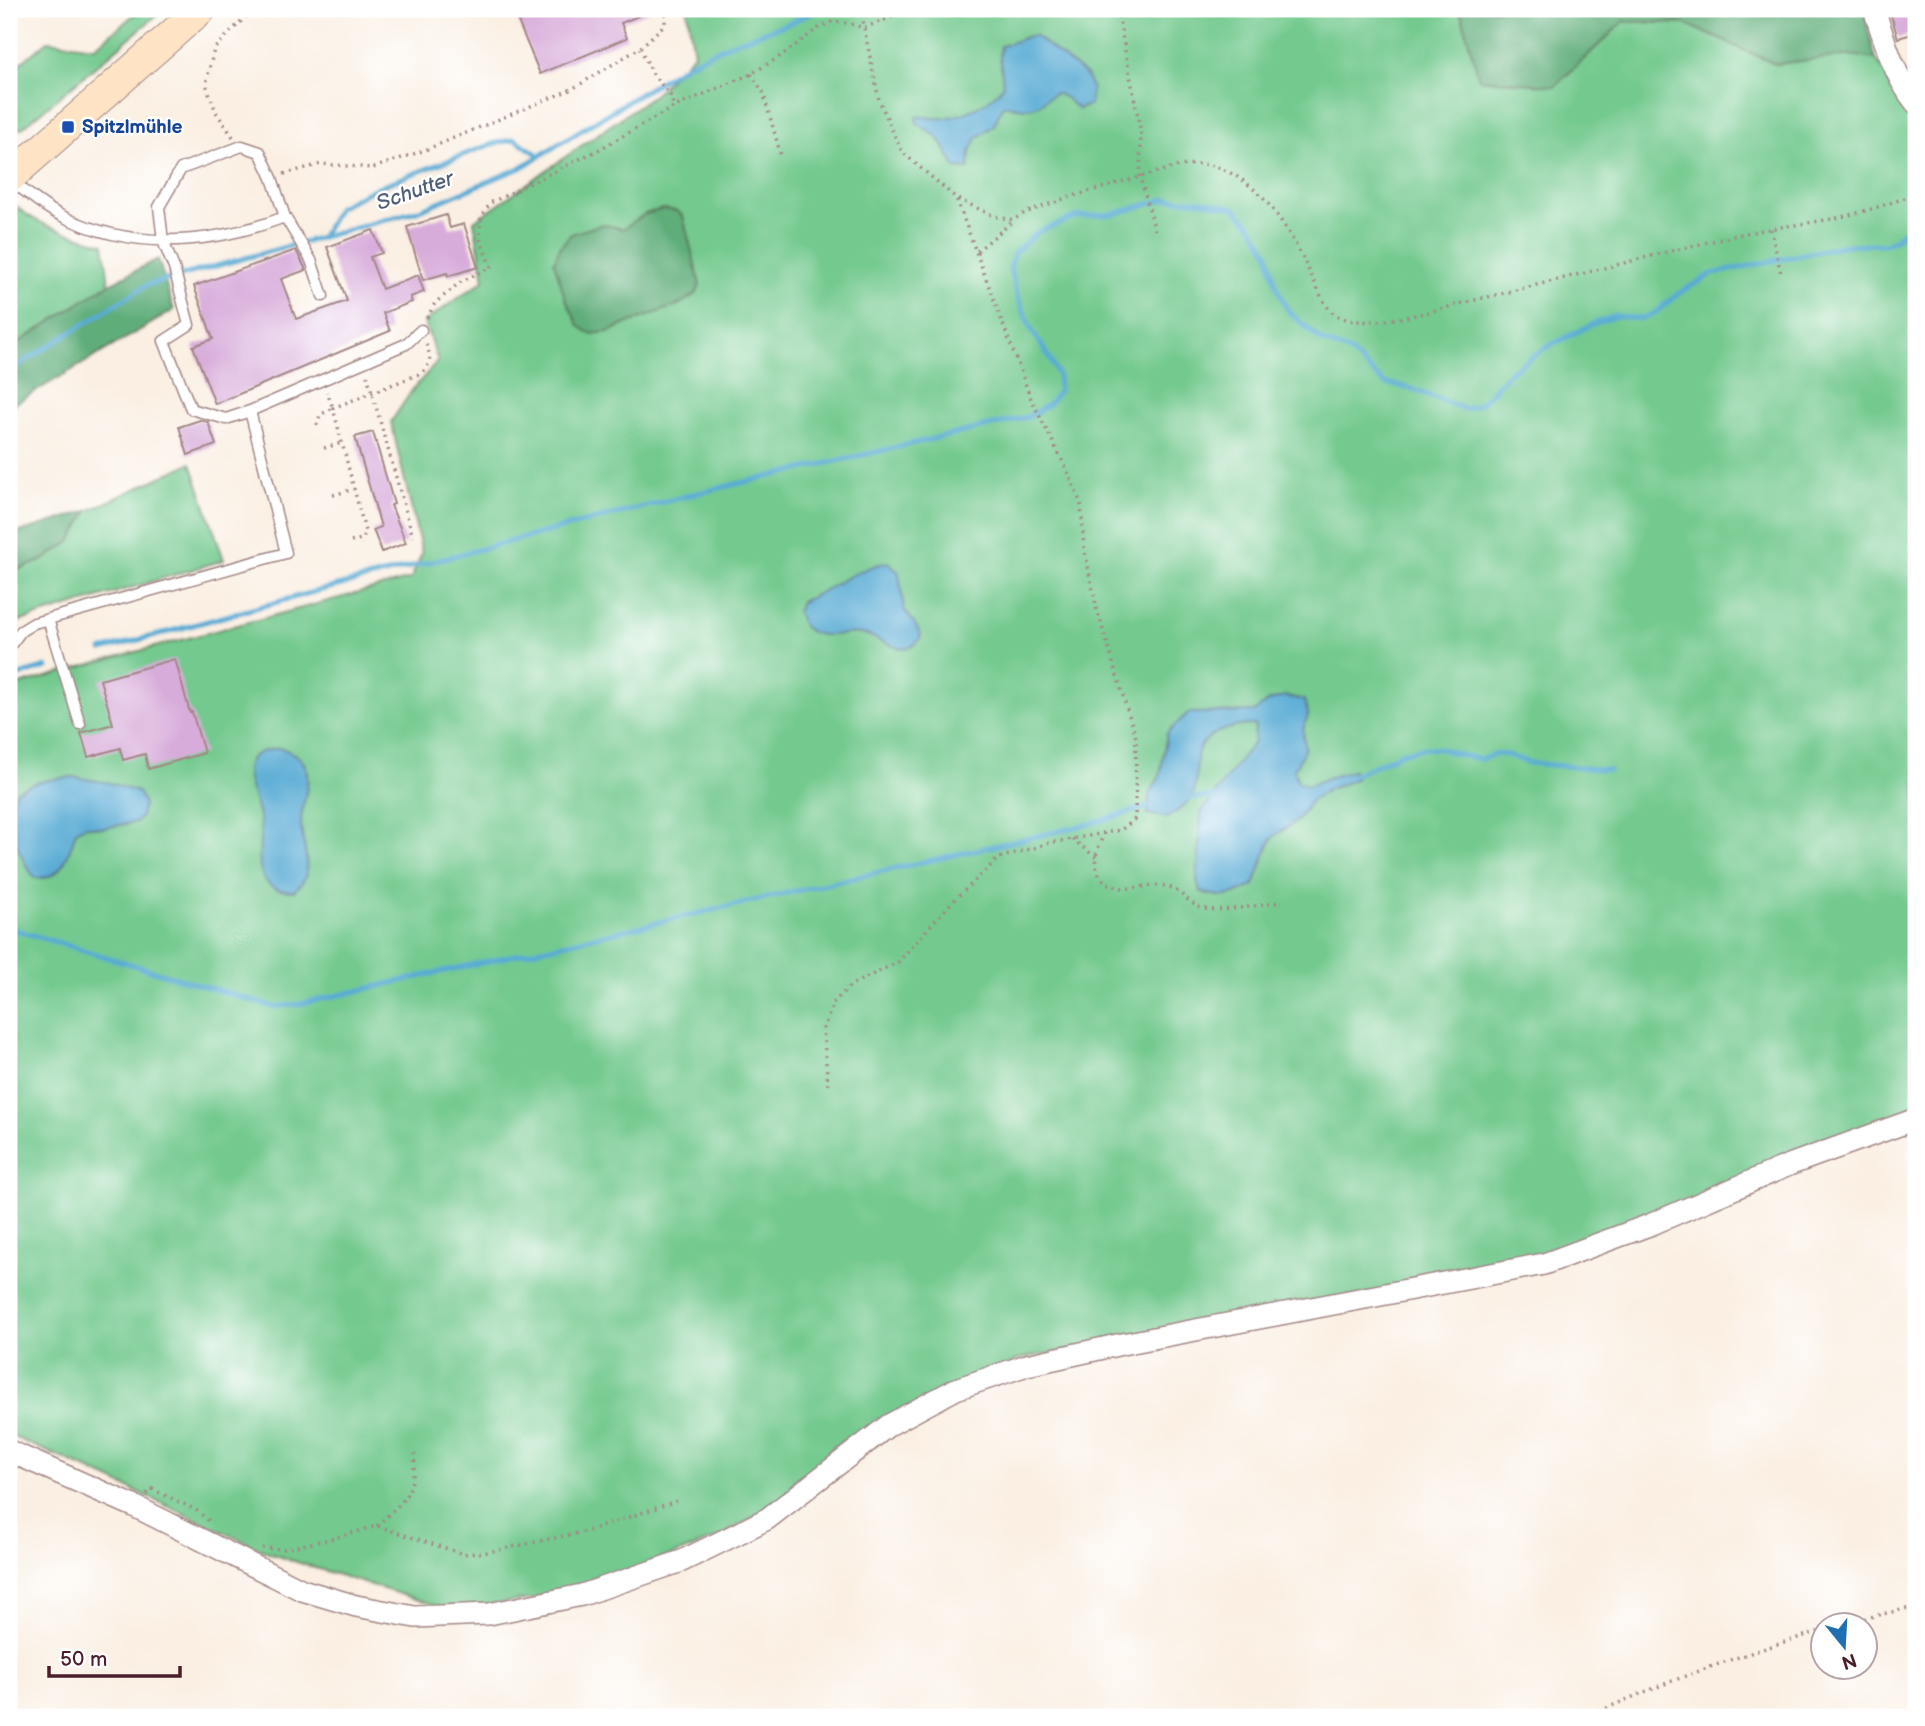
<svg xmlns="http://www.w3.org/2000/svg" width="1925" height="1726" font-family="'Balsamiq Sans',sans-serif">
	<rect width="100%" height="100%" fill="#fff"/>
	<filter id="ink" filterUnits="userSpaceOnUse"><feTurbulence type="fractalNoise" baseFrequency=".0143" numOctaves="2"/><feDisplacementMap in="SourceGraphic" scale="14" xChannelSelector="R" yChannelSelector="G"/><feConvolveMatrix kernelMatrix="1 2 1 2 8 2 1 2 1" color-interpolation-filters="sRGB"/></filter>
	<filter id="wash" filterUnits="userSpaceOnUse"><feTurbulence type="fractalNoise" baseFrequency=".00686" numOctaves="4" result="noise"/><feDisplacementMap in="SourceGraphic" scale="28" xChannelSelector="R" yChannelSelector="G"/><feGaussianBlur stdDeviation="1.57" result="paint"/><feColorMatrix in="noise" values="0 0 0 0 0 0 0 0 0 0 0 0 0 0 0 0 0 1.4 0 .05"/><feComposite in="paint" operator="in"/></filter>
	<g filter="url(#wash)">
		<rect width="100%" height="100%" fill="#faefe2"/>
		<path fill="#73c98e" stroke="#5e745c" stroke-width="2" d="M141,9H164L22,128L9,131V72L48,41L95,47Z
			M687,9H1460V14L1555,86L1624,21L1686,24L1775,64L1851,55L1876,59L1916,121V1113L1600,1238L1483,1273L1019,1359L720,1537L632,1571L533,1599L451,1610L271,1554L92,1471L9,1435V688L98,662L411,579L422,553L391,422L413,389L438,361L424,322L484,280L474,221L655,94L694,54Z
			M15,205C35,226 76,235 104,244L109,284L9,349V206Z
			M191,463L224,560L17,622L9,632V573L43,560L71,541L88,511Z"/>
		<path fill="#5ead79" stroke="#546652" stroke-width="2" d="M1460,9H1863L1876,59L1851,55L1775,64L1686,24L1624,21L1555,86L1479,79Z
			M663,209L677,211L683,216L700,285L696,294L678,305L631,322L608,332L591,334L579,326L565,298L554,262L560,247L571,234L603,224L623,229L645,214Z
			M158,259L174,310L9,407V349L109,284Z
			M88,511L71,541L43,560L9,573V533L13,534Z"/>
		<path fill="#58abd4" stroke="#516580" stroke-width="2" d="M1034,35L1086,75L1092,89L1090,105L1078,109L1066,98L1056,93C1047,96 1045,103 1037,106C1028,111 1013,105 1003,105L994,125L977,138L970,152L969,169L956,168L938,137L917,123L916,117C926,116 934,119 944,118C965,116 990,103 1003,86L1000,55L1001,46C1013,43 1022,37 1034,35Z
			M889,562L899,573L904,609L916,626L921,636C908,663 882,638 863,634C845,631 818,642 804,627C801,624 799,616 797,612L801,602C831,589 856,568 889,562Z
			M1285,696L1304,700L1308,715L1303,730L1305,748L1294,770L1298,782L1308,786L1330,777L1353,771L1358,774L1356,779L1329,789L1310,802L1298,820L1274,836L1268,846L1254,885C1234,896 1222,900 1200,891L1197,882L1201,812L1254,742L1255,725C1236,725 1205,731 1198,752C1195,764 1198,779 1194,791C1189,804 1178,811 1167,818L1148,814L1149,795L1160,776L1167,733L1188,713L1254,712L1267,702Z
			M281,748C291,752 303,757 306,768C311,787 301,805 301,823C301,839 309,857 306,873C305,881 299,886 294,891C283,891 272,890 265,880C254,864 263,839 260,821C255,789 224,752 281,748Z
			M73,777L110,783L138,792L144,803L141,816L137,822L103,828L85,826L76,831C69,853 64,880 35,878C17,856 6,818 16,791C34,781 52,779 73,777Z"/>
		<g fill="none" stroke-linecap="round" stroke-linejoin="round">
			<path stroke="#58abd4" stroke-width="5" d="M1754,9L1764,12L1773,9
				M322,236L339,207L378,187L492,144L515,139L540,156
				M9,371L147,285L417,211L520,168L688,64L730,44L787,24L821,9
				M102,650L310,593L702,492L1028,417L1049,404L1059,391L1058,375L1049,357L1031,329L1018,298L1010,269L1014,253L1038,232L1075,217L1114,214L1166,199L1203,201L1235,208L1252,226L1268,252L1276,286L1288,311L1322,341L1350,352L1384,383L1409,388L1465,409L1480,404L1510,372L1545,348L1595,323L1617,316L1641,319L1655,313L1679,293L1712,274L1847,245L1884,244L1895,240L1916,218
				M9,678L47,667
				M1352,776L1404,752L1425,748L1441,749L1464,756L1482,759L1497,754L1508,755L1529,763L1609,770
				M1184,798L1219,797
				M9,928L274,1007L300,1004L1086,825L1154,805"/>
		</g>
		<g id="blocks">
			<path fill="#d8acda" d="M541,9H655L621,23L627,38L540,74L517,19Z
				M1889,9H1916V33L1898,38Z
				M446,215L450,228L464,224L478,267L448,276L447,273L423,280L407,227Z
				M373,230L382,253L370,257L382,289L418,275L424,292L410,297L412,302L383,313L390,331L215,404L193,346L213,339L194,286L296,250L306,270L281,279L296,319L347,301L327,247Z
				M200,420L208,422L216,445L188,455L179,427Z
				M373,432L394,504L391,505L406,543L382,552L373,530L381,527L355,437Z
				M175,659L190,713L192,712L204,753L148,769L145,754L123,760L120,748L88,757L81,733L113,724L100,680Z"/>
		</g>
	</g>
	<g filter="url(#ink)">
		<use href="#blocks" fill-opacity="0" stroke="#a28786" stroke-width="2"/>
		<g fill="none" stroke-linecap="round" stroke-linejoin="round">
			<defs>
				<path id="lane" d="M11,180C26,192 42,206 60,215C133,252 210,245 285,217
					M250,411L226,419L191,409L164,341L189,325L174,268L163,241L159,207L181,169L242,146L260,152L272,178L285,217L311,260L323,296
					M48,619L80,724
					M9,647L21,631L34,623L286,553L250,411L406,344L421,330"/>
				<path id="street" d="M1874,9C1885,42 1894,76 1916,103
					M9,1451L136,1507L302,1590L356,1606L415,1617L489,1614L582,1595L682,1561L767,1519L889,1425L956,1389L1027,1365L1122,1344L1544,1264L1652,1224L1789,1165L1916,1119"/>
				<path id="secondary" d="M9,178L201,9"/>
			</defs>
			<use href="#lane" stroke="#a28786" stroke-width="13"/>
			<use href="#street" stroke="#a28786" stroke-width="24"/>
			<use href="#secondary" stroke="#a28786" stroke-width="32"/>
			<path stroke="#a28786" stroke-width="3.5" stroke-dasharray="2 5" stroke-linecap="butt" d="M1117,9L1141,132L1140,177L1155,230
				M640,48L654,76L670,95L674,107
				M751,74L763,92L781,156
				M233,137L216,112L206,84L214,49L253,9
				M284,174L321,164L373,168L425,150L572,89L640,48L665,24V9
				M958,199L994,216L1013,220L1025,213L1066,198L1179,166C1189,165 1200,163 1210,165C1262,179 1290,231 1311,275C1318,289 1325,311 1340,317C1371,331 1442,308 1475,300C1564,279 1652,255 1742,234C1774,227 1808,224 1841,217C1867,211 1891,203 1916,194
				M1771,229L1781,274
				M977,251L1013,221
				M427,318L435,303L462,281L491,267L480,239V221L490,203L598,150L674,107L751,74L781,56L820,27L832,22L848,23L864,28L912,9
				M367,375L413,537
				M317,425L320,415L333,408L327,392
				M324,448L342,443
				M333,495L354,489
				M351,542L364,538L365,531L333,408L422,373C432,362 431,357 426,344
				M1104,833C1101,841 1096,850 1096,859C1094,880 1113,890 1131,888C1145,887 1156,883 1169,887C1181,891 1189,904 1201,908C1218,914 1262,904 1282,902
				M1072,839L1096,857
				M828,1085L823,1029L834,1002L851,985L898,962L951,903L999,858L1050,843L1121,830L1135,819L1136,738L1097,610L1084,547L1081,504L1066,468L1031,399L956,198L902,152L879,100L864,28L862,9
				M147,1494L152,1489L196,1510L209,1521
				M377,1526C406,1497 413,1497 415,1454
				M262,1548L283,1549L330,1539L377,1526L463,1554L488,1552L588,1531L676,1501
				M1844,1624L1882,1614L1916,1607
				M1587,1717C1663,1682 1743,1654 1824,1630"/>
			<use href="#lane" stroke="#fff" stroke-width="10"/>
			<use href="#street" stroke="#fff" stroke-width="21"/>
			<use href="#secondary" stroke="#fee4c5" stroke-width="30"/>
		</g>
	</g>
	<rect fill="#1a4fb4" stroke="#fff" stroke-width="2.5" x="61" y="120" width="14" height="14" rx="3.5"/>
	<g text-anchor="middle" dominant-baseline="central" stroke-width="5" stroke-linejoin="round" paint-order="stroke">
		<g font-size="19" font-weight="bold" fill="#164399" stroke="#fff" text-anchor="start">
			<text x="82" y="127">Spitzlmühle</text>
		</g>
		<g font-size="21" font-style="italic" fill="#505e77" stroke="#fff">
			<text transform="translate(415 191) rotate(-19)">Schutter</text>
		</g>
	</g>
	<rect width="1925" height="1726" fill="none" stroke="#fff" stroke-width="35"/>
	<g transform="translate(1844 1646) rotate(162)"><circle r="33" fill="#ffffff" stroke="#b7a5aa" stroke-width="2"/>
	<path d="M0-5L12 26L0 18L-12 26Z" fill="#1f6fb2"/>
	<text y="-10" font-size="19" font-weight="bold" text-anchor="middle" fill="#4a1f2b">N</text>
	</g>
	<path d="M49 1666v10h131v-10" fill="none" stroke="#4a1f2b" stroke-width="3.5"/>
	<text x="60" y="1666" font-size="21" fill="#4a1f2b" stroke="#ffffff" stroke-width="5" paint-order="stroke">50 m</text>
</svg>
